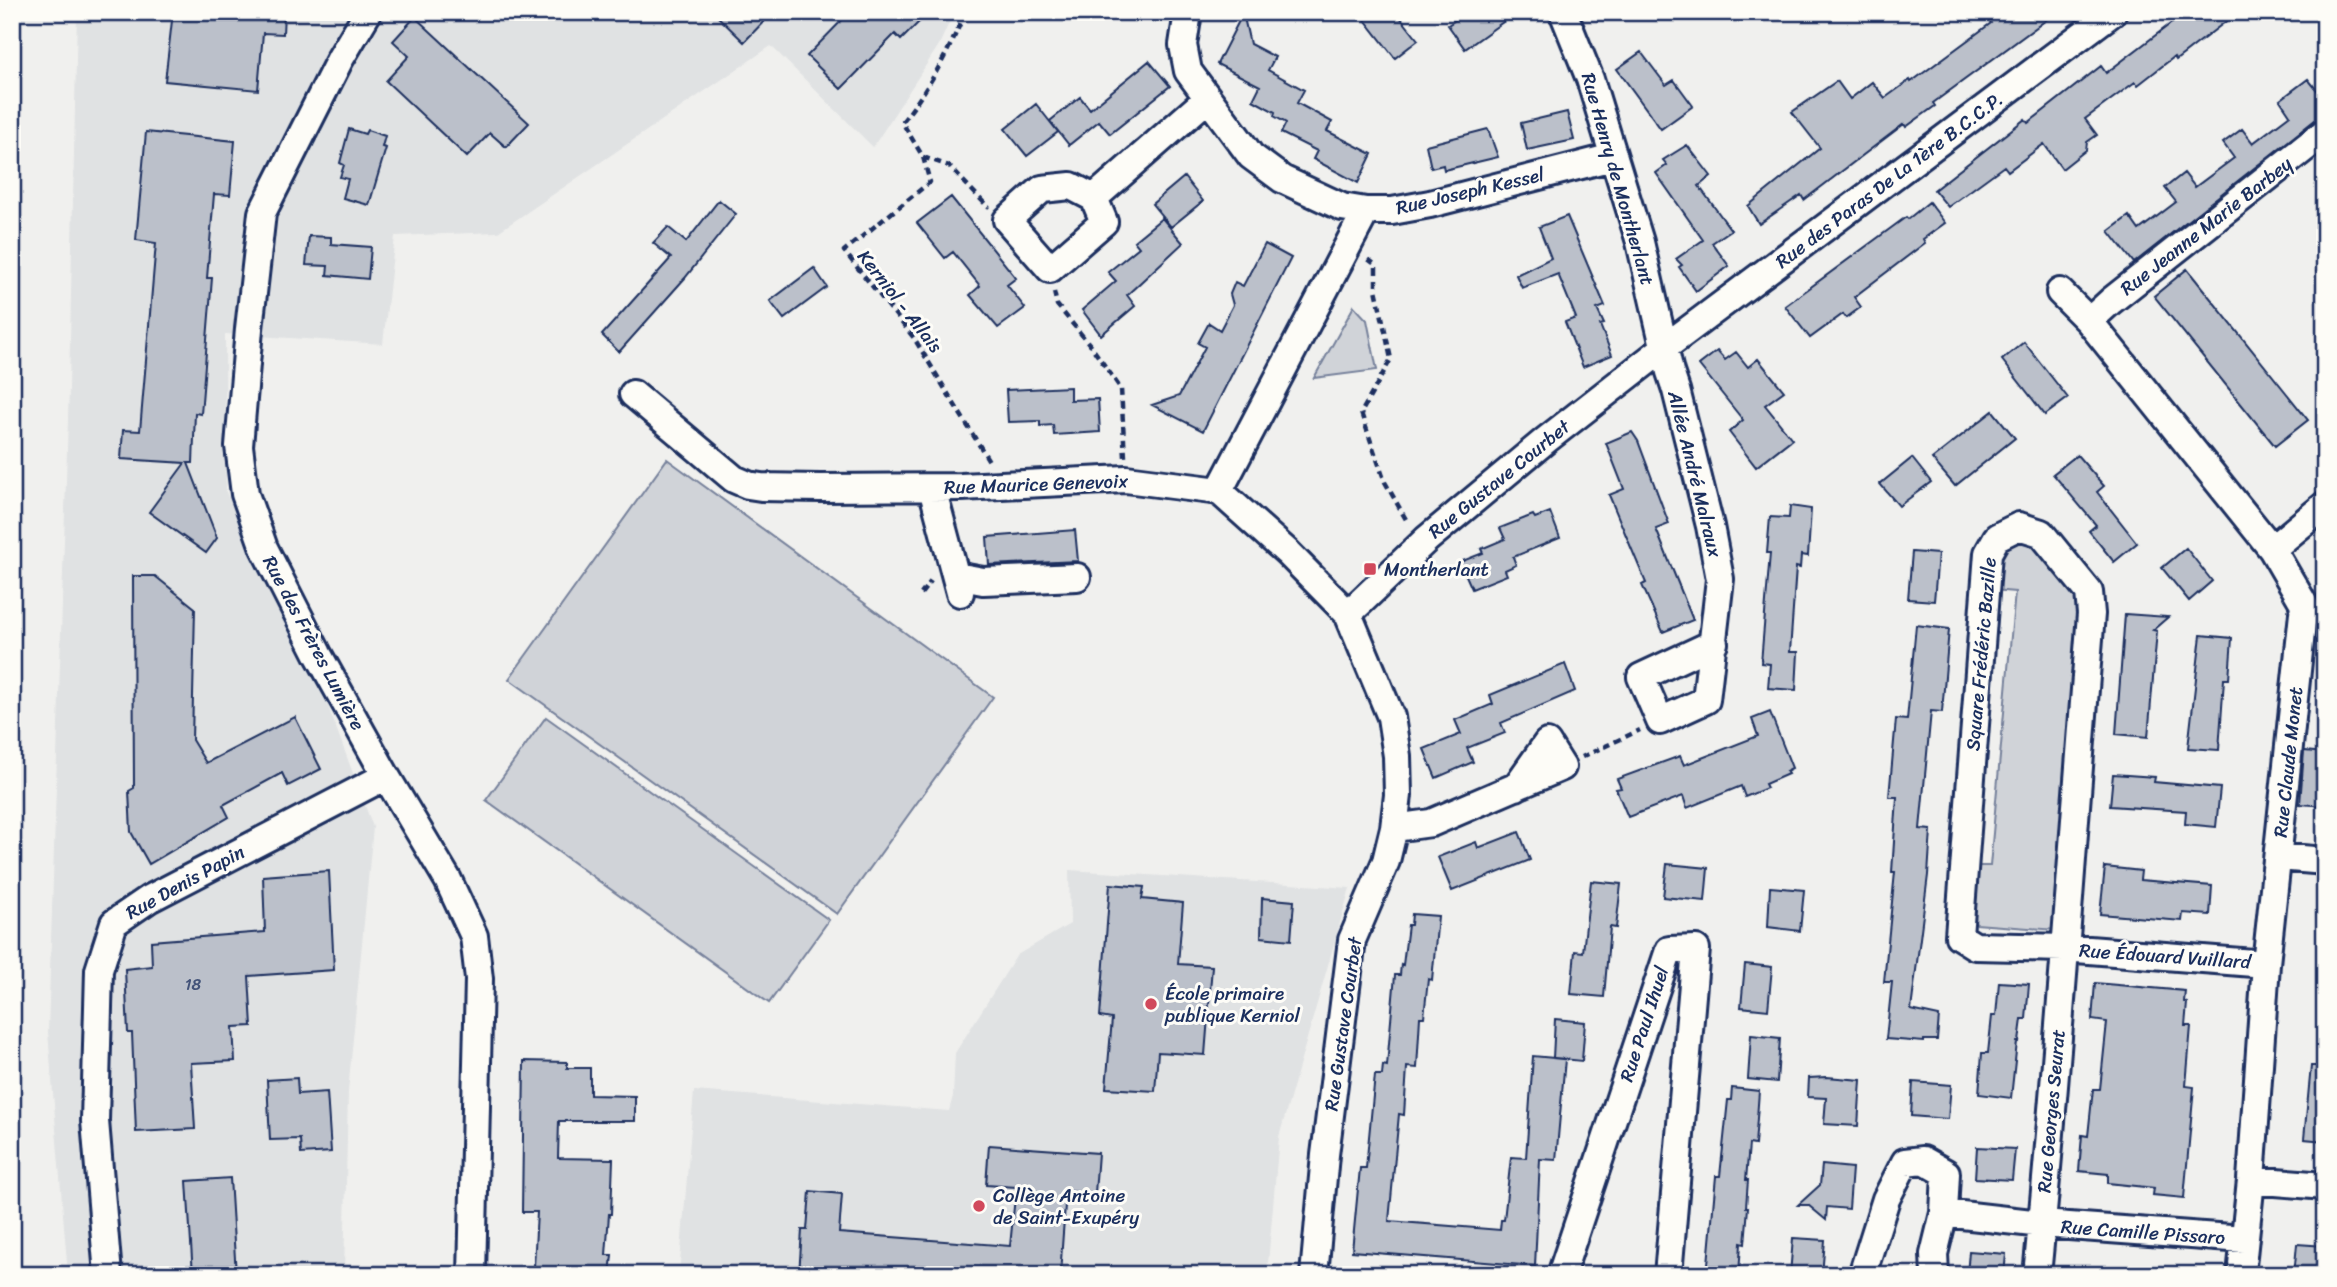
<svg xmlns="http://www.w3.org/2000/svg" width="2337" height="1287" font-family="Sriracha,sans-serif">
	<rect width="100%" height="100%" fill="#f0f0ee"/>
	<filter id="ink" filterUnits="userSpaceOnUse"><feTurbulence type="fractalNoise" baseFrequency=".0143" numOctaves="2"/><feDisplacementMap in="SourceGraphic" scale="14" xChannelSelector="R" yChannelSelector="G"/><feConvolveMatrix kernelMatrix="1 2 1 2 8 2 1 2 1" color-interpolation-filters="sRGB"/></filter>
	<g filter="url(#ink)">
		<path fill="#e0e2e3" d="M77,12H954L939,45L873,147L771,46L498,232L395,236L383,344L225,334L226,492L312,663L373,827L348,1092L344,1275H68L48,1032L69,388Z
			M1069,870L1350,888L1279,1137L1267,1275H679L694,1091L949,1111L953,1096L955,1053L1017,955L1070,924Z"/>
		<path fill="#d0d3d8" stroke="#76819b" stroke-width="2" d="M1354,306L1367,320L1377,370L1314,378Z
			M667,459L993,697L837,914L509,679Z
			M2015,536L2035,538L2081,591L2057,930L1976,924L1970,912L1972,866H1990L2015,592L1993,590L1998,549Z
			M546,717L829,920L769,1003L486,800Z"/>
		<path fill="#bbc0ca" stroke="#1b2f5e" stroke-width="2" d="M173,12H284L283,34L263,33L258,90L165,81Z
			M713,12H773L744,42Z
			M850,12H929L901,40L895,34L841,89L807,56Z
			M1359,12H1396L1418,40L1395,58Z
			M1467,12H1517L1465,49L1448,25Z
			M1983,12H2057L1933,103L1935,106L1906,127L1904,124L1804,200L1801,195L1759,224L1748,206L1820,148L1792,112L1837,81L1850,99L1872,82L1885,98L1910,80L1911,82L1991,23Z
			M2186,12H2238L2176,60L2174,57L2138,85L2135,82L2085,119L2097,135L2087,142L2086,150L2062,169L2044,144L2008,171L2004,166L1948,207L1934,190L2025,119L2028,123L2101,66L2106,73Z
			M1243,13L1250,44L1275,57L1268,70L1304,90L1297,103L1332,122L1327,131L1372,154L1358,183L1313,159L1317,151L1281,133L1286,123L1274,116L1275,112L1253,100L1260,86L1217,64Z
			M415,17L529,123L506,147L490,133L467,157L386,81L409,56L393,41Z
			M1641,52L1666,85L1674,80L1693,106L1661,129L1617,69Z
			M1149,61L1170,86L1110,134L1099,121L1069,145L1050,121L1080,97L1090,109Z
			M2308,79L2325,100V117L2315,120L2134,263L2109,231L2129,216L2139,230L2176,202L2165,188L2184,173L2195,187L2234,158L2223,143L2242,129L2253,143L2290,115L2280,100Z
			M1036,104L1058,132L1027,156L1005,129Z
			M1567,112L1574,140L1527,150L1521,123Z
			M349,129L365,134L367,130L385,136L382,147L386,148L369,205L343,198L348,179L340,177L344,165L340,163Z
			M1488,129L1498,157L1444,170L1443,165L1431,168L1426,145Z
			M146,132L235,141L230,195L214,194L207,278H212L201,414L195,413L193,463H188L217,538L206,553L149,512L185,463L121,459L123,430L140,431L156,243L136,240Z
			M1687,145L1711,176L1699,186L1731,230L1712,243L1729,266L1696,291L1679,267L1682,265L1676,259L1703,240L1656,173L1667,165L1663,160Z
			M1184,177L1203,201L1171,227L1152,204Z
			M951,197L1016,278L1007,285L1025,308L998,328L970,295L980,286L953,252L945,258L917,223Z
			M719,200L736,214L685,278L619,352L602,335L671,258L653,243L668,227L686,242Z
			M1929,202L1945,223L1923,239L1925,243L1854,297L1861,307L1846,318L1843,314L1810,338L1785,306L1906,217L1908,219Z
			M1567,216L1605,306L1597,309L1604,324L1600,325L1612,355L1583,367L1565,322L1576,318L1558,274L1522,288L1516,275L1551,258L1539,227Z
			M1162,218L1183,243L1127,295L1135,306L1101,335L1082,310L1116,281L1108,272L1139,247L1134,241Z
			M309,236L331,237V244L371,247L368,279L327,275L328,266L306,265Z
			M1265,244L1291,258L1203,431L1152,405L1179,396L1205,347L1198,343L1209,323L1220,330L1233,305L1230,294L1235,282L1243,286Z
			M814,268L827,287L784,319L770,301Z
			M2187,269L2308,420L2275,446L2154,296Z
			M2024,342L2068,398L2045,415L2002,360Z
			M1717,351L1725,360L1736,352L1748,367L1758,359L1784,391L1765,405L1792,439L1756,467L1729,432L1743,420L1699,365Z
			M1070,387V400L1098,399L1100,432L1054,435L1053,425L1040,426V421L1008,422L1006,390Z
			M1993,411L2015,438L1955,486L1932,459Z
			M1632,432L1638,441L1669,524L1656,529L1693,620L1663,632L1642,585L1646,583L1609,495L1624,489L1606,443Z
			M2077,455L2104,486L2097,492L2137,543L2114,562L2089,531L2096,525L2053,474Z
			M1912,458L1931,482L1899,506L1880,484Z
			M1790,506L1811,509L1808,556L1801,555L1800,568L1796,567L1790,652H1798L1796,690L1768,688L1770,664L1761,663L1770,553H1767L1770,517L1789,518Z
			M1550,512L1560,538L1513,557L1516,565L1505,570L1507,575L1472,589L1460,562L1483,553L1481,549L1505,539L1500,528L1533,515L1535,518Z
			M1075,530L1078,561L989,565L987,537Z
			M2186,548L2212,581L2189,601L2162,568Z
			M1912,552L1938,554L1934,601L1908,599Z
			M133,576H155L195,608L192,740L206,763L295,717L321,769L288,786L282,773L223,805L229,817L149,864L131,832L129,791L134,788Z
			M2125,614L2168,617L2153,630L2157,631L2148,737L2116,734Z
			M1916,625L1949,629L1942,712L1931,711L1920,829L1931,830L1928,875L1911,1010L1939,1016L1937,1040H1924V1042L1886,1039L1892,982H1884L1895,872H1892L1897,797H1889L1896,719L1907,720Z
			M2201,635L2232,638L2229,679H2224L2219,750L2188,748Z
			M1565,664L1575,691L1501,723L1505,733L1467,748L1473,762L1436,778L1424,749L1461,734L1455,720L1493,704L1490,695Z
			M1770,712L1792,768L1786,771L1788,774L1765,784L1767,788L1745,797L1741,786L1687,808L1683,796L1628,817L1616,789L1621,788L1617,779L1680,756L1684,765L1758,736L1752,719Z
			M2304,751L2325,753V806L2300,804Z
			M2113,774L2155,777L2154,782L2220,788L2216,827L2185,824L2186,811L2110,806Z
			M1519,832L1530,860L1452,891L1438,857L1476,842L1478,848Z
			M1667,864L1708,868L1705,901L1663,897Z
			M2105,867L2141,871L2140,880L2212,886L2210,915L2183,913L2182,921L2100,914Z
			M329,871L334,970L249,976L252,1026L233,1027L235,1061L191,1063L195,1129L136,1132L132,1033H128L125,969L152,966L151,941L265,932L263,876Z
			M1591,881L1621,884L1616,928L1610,927L1604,997L1571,994L1575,951L1583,952Z
			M1110,884L1144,887L1142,899L1183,903L1178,964L1212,966L1205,1055L1158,1052L1155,1091L1106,1088L1112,1019L1100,1017Z
			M1770,887L1804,890L1800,931L1768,927Z
			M1262,898L1294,901L1291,940L1261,937Z
			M1412,914L1438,916L1432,980L1428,979L1424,1017H1420L1417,1068L1407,1067L1404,1115L1399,1114L1389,1221L1500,1230L1501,1220H1504L1511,1157L1526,1158L1533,1056L1565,1059L1556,1160L1540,1159L1535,1266L1352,1251L1360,1168H1366L1375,1075H1382L1383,1065L1387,1066L1395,975H1400L1401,964L1403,965L1408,925H1411Z
			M1745,964L1772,967L1768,1010L1741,1007Z
			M1999,982L2029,984L2026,1019H2022L2019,1042H2017L2011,1098L1979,1094L1982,1053H1988L1992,1016H1996Z
			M2095,983L2185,991L2184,1002L2187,1003L2185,1026H2191L2186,1086L2194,1087L2184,1198L2153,1195L2154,1188L2108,1183V1174L2079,1171L2082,1135L2088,1136L2093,1089H2100L2107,1022L2092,1020Z
			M1555,1019L1585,1022L1582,1061L1553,1058Z
			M1751,1035L1780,1038L1777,1082L1748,1079Z
			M524,1061L567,1062V1068H590V1095L635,1096V1121H559L558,1158L613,1159L611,1214H609L606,1255H612L610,1275H556L551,1269L534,1267L537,1212H522Z
			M2311,1066H2325V1141L2304,1139Z
			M1827,1077L1861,1080L1858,1126L1824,1124L1826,1098L1808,1097L1809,1078Z
			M297,1078L298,1094L327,1092L331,1152L301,1154L300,1139L270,1140L267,1080Z
			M1913,1082L1951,1085L1948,1119L1911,1116Z
			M1732,1088L1759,1091L1755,1145L1749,1144L1746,1180H1748L1746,1207H1748L1745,1244L1741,1243L1739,1275H1707L1716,1176H1720L1728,1100H1731Z
			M989,1145L1098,1153L1095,1193L1066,1191L1060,1275H946L859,1267L858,1275H799L802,1230H807L810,1191L842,1194L839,1233L1010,1246L1016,1187L986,1185Z
			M1977,1147L2015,1149L2012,1180L1975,1178Z
			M1822,1165L1852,1168L1849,1209L1827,1207L1826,1220L1808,1205H1798L1820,1185Z
			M230,1178L236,1275H193L187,1181Z
			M1793,1238L1825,1240L1822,1275H1790Z
			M2297,1244L2325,1246V1275H2294Z
			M1969,1251L2006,1254L2004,1275H1967Z"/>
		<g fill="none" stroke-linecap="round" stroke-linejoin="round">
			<defs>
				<path id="minor" d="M368,12L340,59L262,213L249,329L239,446L245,494L264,548L318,654L386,776L448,880L474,936L479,979L472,1275
					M1188,12L1183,45L1188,71L1251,156L1282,179L1342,207L1366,211H1392L1430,204L1601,160L1614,159
					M1563,12L1590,79L1640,242L1670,372L1676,390L1710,526L1720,579L1706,700L1660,721L1641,677L1714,643
					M1071,186L1094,198L1104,222L1050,269L1007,220L1042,189Z
					M1094,198L1207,99
					M2060,292L2089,321L2272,549L2304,604L2266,964L2251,1180L2241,1275
					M2089,321L2111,301L2325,132
					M633,394L734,479L748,485L761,487L820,488L961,487L1126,479L1219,491L1366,211
					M932,488L960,593
					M1219,491L1287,552L1348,614
					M2272,549L2325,505
					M956,576L983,581L1077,577
					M1394,828L1431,823L1562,767L1547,743L1516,787
					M2279,857L2325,861
					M2251,1180L2325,1186
					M1944,1213L2042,1224L2244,1239
					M108,1275L95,1121L99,970L114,923L149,899L386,776
					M1314,1275L1325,1155L1352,940L1386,861L1394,828L1398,795L1397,756L1391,717L1348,614L1427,539L1546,440L1664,348L2113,12
					M1561,1275L1669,950L1696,949L1668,1275
					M1862,1275L1886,1199L1905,1162L1923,1160L1946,1173L1944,1213L1934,1254L1935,1275
					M2037,1275C2059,1055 2073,834 2091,614L2089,592L2041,533L2019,526L1997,537L1988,553L1959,936L1975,946L2064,948L2266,964"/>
			</defs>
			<use href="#minor" stroke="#1b2f5e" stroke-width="32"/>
			<path stroke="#1b2f5e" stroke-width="4.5" stroke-dasharray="7 5" stroke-linecap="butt" d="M965,12C949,52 929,88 902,122L923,157L930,182L844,251L914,338L989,461
				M923,157L949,166L989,208
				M1368,259L1376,265V289L1391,359L1361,413L1385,482L1408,523
				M2317,270L2325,280
				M1054,292L1057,305L1091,346L1121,389L1125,457
				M921,594L931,581
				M1582,757L1640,730"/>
			<use href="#minor" stroke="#fdfcf7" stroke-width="26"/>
		</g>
	</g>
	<g fill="#d1495b" stroke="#fdfcf7" stroke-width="2.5">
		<rect x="1363" y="562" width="14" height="14" rx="3.5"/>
		<circle cx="1151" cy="1004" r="7"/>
		<circle cx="979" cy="1206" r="7"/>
	</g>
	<g text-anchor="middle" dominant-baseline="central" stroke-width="6" stroke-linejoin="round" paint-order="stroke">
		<g font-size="16" fill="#435379">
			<text x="193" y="984">18</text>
		</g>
		<g font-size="19" fill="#1b2f5e" stroke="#fdfcf7">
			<text transform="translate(1618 179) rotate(74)">Rue Henry de Montherlant</text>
			<text transform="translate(1889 180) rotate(-37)">Rue des Paras De La 1ère B.C.C.P.</text>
			<text transform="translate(1470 191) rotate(-13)">Rue Joseph Kessel</text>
			<text transform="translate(2206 226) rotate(-38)">Rue Jeanne Marie Barbey</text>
			<text transform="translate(900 301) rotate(52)">Kerniol - Allais</text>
			<text transform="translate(1695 474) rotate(76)">Allée André Malraux</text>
			<text transform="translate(1499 479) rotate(-39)">Rue Gustave Courbet</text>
			<text transform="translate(1036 484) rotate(-2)">Rue Maurice Genevoix</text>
			<text transform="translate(314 643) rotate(62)">Rue des Frères Lumière</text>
			<text transform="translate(1981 654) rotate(-85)">Square Frédéric Bazille</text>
			<text transform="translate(2288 762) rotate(-84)">Rue Claude Monet</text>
			<text transform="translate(185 882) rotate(-29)">Rue Denis Papin</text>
			<text transform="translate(2165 956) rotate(4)">Rue Édouard Vuillard</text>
			<text transform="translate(1343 1024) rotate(-82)">Rue Gustave Courbet</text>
			<text transform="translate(1644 1024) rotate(-72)">Rue Paul Ihuel</text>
			<text transform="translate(2051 1111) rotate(-85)">Rue Georges Seurat</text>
			<text transform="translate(2143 1232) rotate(4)">Rue Camille Pissaro</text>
		</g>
		<g font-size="19" fill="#1b2f5e" stroke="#fdfcf7" text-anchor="start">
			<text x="1384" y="569">Montherlant</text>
			<text x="1165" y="993">École primaire<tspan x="1165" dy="22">publique Kerniol</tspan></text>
			<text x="993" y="1195">Collège Antoine<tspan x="993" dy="22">de Saint-Exupéry</tspan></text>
		</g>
	</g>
	<rect width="2337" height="1287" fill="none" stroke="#fdfcf7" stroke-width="42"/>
	<rect x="21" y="21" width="2295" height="1245" fill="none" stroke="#1b2f5e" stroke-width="2.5" filter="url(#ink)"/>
</svg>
